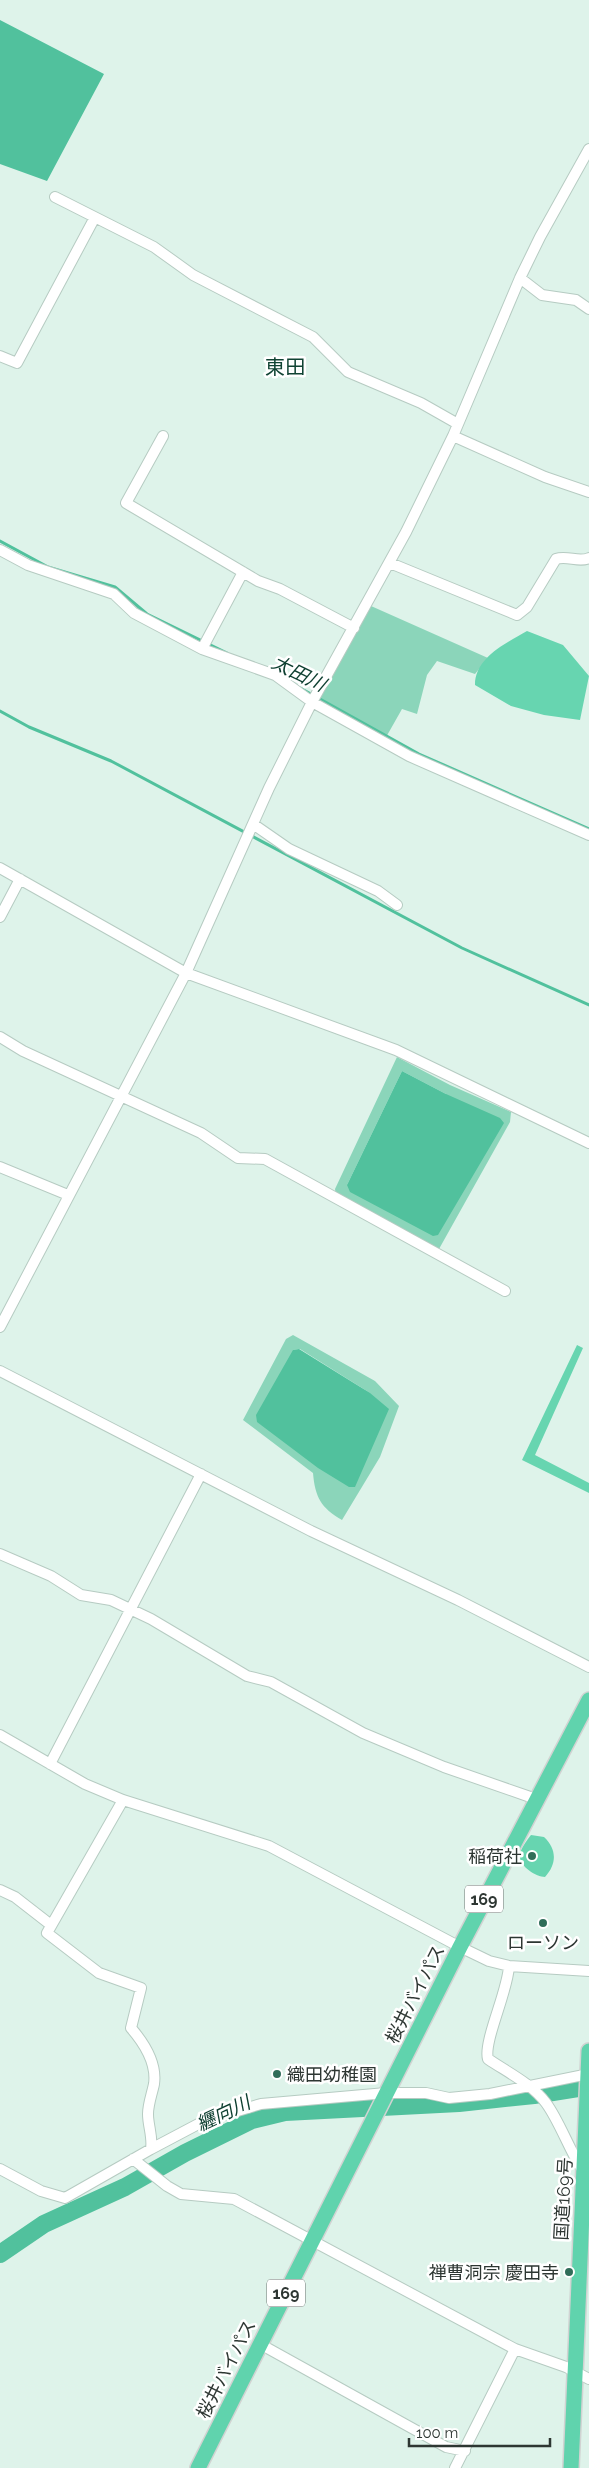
<svg xmlns="http://www.w3.org/2000/svg" width="589" height="2468" font-family="Raleway,'Noto Sans JP',sans-serif">
	<rect width="100%" height="100%" fill="#def3ea"/>
	<path fill="#8bd5ba" fill-rule="evenodd" d="M371,606L488,658L475,674L437,661L427,675L417,714L402,709L385,739L318,702Z
		M397,1057L450,1085L511,1112L510,1122L439,1249L336,1196L335,1189ZM402,1071L446,1094L347,1185Z
		M293,1335L375,1381L399,1406L380,1457L342,1520C321,1508 315,1497 313,1473L243,1420L286,1339ZM300,1349L370,1393L293,1350Z"/>
	<path fill="#67d5b0" d="M527,631L563,645L589,676L580,720L544,715L511,706L475,685C475,657 507,643 527,631Z
		M577,1345L583,1348L535,1455L589,1483V1493L522,1460Z
		M531,1835L544,1837C557,1849 557,1864 545,1877C536,1877 518,1866 520,1854C521,1848 527,1840 531,1835Z"/>
	<path fill="#51c19d" d="M0,20L104,74L47,181L0,164Z
		M402,1071L446,1094L500,1118L504,1123L438,1235L433,1236L350,1192L347,1185Z
		M299,1349L370,1393L389,1409L355,1487H349L318,1468L257,1422L256,1415L293,1350Z"/>
	<g fill="none" stroke-linecap="round" stroke-linejoin="round">
		<path stroke="#51c19d" stroke-width="3" d="M0,541L48,567L115,587L147,614L227,653
			M302,689L419,754L589,829
			M0,711L29,727L111,761L462,948L589,1005"/>
		<path stroke="#51c19d" stroke-width="18" d="M0,2254L44,2224L125,2187L185,2153L252,2120L285,2112L459,2103L534,2095L578,2088"/>
		<defs>
			<path id="minor" d="M55,197L154,247L193,275L313,337L348,372L421,403L458,424
				M520,278L542,295L576,300L589,309
				M0,356L17,363L94,219
				M163,436L126,503L258,581L280,589L354,628
				M453,436L545,477L589,492
				M0,550L28,565L114,594L134,613L202,649L275,675L312,702L409,756L589,835
				M390,563L517,615L527,607L556,559C567,555 579,563 589,558
				M202,649L243,572
				M253,824L289,849L378,891L397,905
				M0,868L186,973L396,1050L589,1143
				M0,917L20,879
				M0,1037L23,1051L201,1133L238,1158L265,1159L505,1291
				M0,1167L68,1195
				M0,1327L186,973L269,788L312,702L406,532L453,436L520,278L540,237L589,149
				M0,1371L311,1531L458,1600L589,1667
				M0,1554L51,1576L81,1595L111,1600L151,1619L247,1676L271,1682L363,1733L444,1767L536,1799
				M0,1735L85,1784L123,1800L269,1846L460,1947L489,1961L509,1966L589,1971
				M50,1764L201,1474
				M0,1890L15,1897L51,1925
				M509,1966C508,1991 483,2042 488,2059C507,2072 532,2084 546,2103C560,2122 569,2150 583,2171
				M151,2149L204,2121L261,2104L386,2093H426L449,2098L490,2094L589,2074
				M133,2159L167,2186L181,2194L234,2199L515,2349L566,2367L589,2379
				M0,2169L41,2191L65,2198L151,2149C153,2137 148,2126 148,2114C148,2104 152,2094 154,2084C157,2063 144,2043 131,2028L141,1988L99,1973L47,1933L123,1800
				M260,2344L446,2447L465,2451
				M455,2468L515,2349"/>
			<path id="highway" d="M198,2468L460,1947L589,1700
				M571,2468L589,2051"/>
		</defs>
		<use href="#minor" stroke="#b6cbc2" stroke-width="12"/>
		<use href="#highway" stroke="#d1d3d2" stroke-width="18"/>
		<use href="#minor" stroke="#fff" stroke-width="10"/>
		<use href="#highway" stroke="#60d3ad" stroke-width="15"/>
	</g>
	<g fill="#306d59" stroke="#fff" stroke-width="2">
		<circle cx="532" cy="1856" r="5"/>
		<circle cx="543" cy="1923" r="5"/>
		<circle cx="277" cy="2074" r="5"/>
		<circle cx="569" cy="2272" r="5"/>
	</g>
	<g text-anchor="middle" dominant-baseline="central" stroke-width="5" stroke-linejoin="round" paint-order="stroke">
		<g fill="#fff" stroke="#6c7270" stroke-width="1">
			<rect x="465" y="1885.5" width="38" height="27" rx="4"/>
			<rect x="267" y="2279.5" width="38" height="27" rx="4"/>
		</g>
		<g font-size="16" font-weight="bold" fill="#2d3632">
			<text x="484" y="1899">169</text>
			<text x="286" y="2293">169</text>
		</g>
		<g font-size="18" fill="#2d3632" stroke="#fff" text-anchor="end">
			<text x="522" y="1856">稲荷社</text>
			<text x="543" y="1942" text-anchor="middle">ローソン</text>
			<text x="287" y="2074" text-anchor="start">織田幼稚園</text>
			<text x="559" y="2272">禅曹洞宗 慶田寺</text>
		</g>
		<g font-size="18" fill="#2d3632" stroke="#fff">
			<text transform="translate(415 1994) rotate(-63)">桜井バイパス</text>
			<text transform="translate(563 2199) rotate(-87)">国道169号</text>
			<text transform="translate(226 2369) rotate(-63)">桜井バイパス</text>
		</g>
		<g font-size="19" font-style="italic" fill="#0c3e2f" stroke="#fff">
			<text transform="translate(299 673) rotate(26)">太田川</text>
			<text transform="translate(223 2113) rotate(-25)">纒向川</text>
		</g>
		<g font-size="20" fill="#104333" stroke="#fff">
			<text x="285" y="367">東田</text>
		</g>
	</g>
	<path d="M409 2438v8h141v-8" fill="none" stroke="#2d3632" stroke-width="2.5"/>
	<text x="416" y="2438" font-size="15" fill="#2d3632" stroke="#ffffff" stroke-width="4" paint-order="stroke">100 m</text>
</svg>
